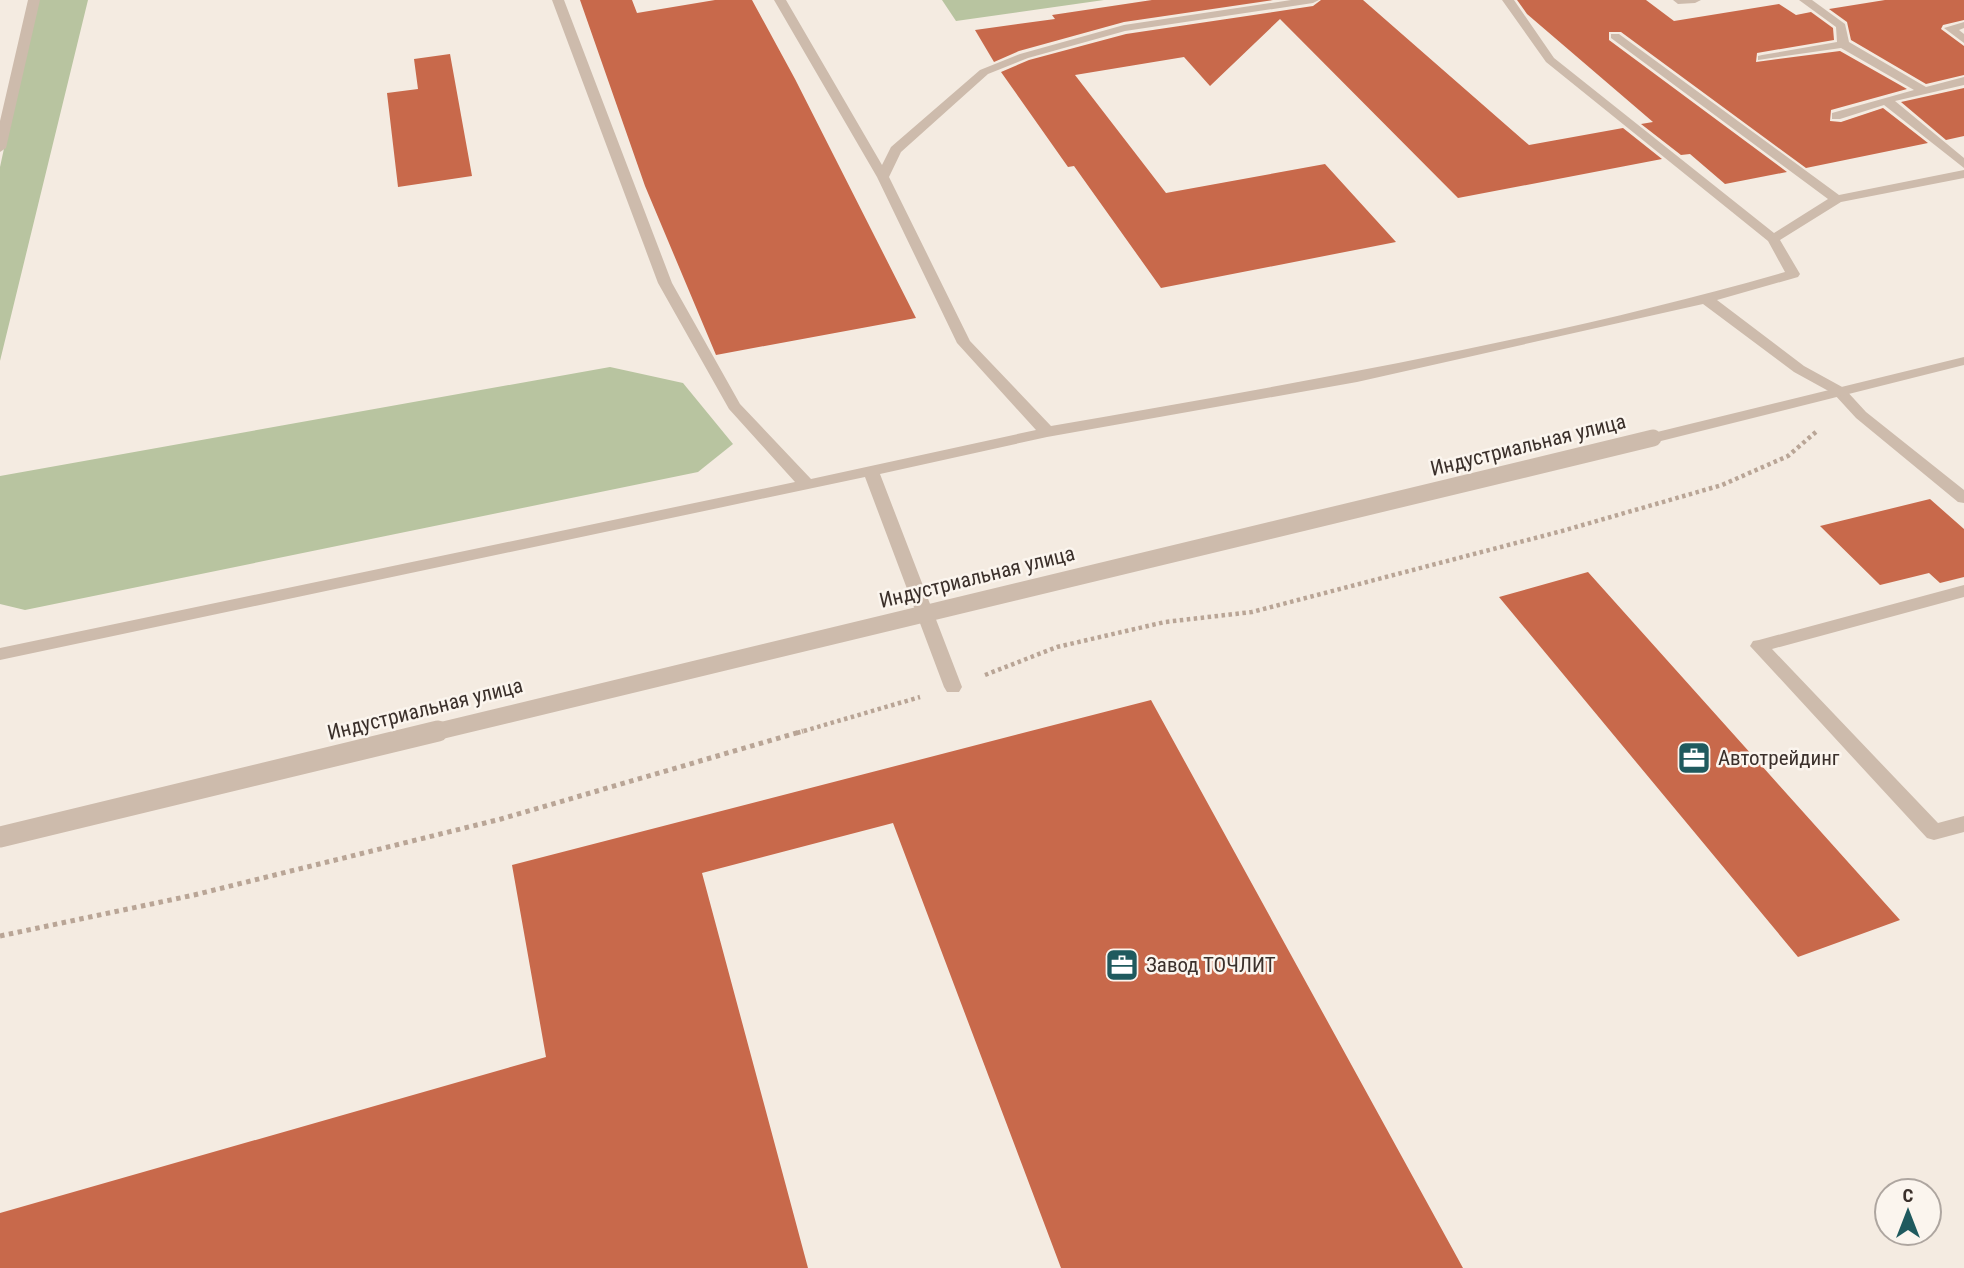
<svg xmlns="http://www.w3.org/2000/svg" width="1964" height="1268" font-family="'Roboto Condensed',sans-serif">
	<rect width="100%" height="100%" fill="#f4ebe1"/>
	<path fill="#b8c4a0" d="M36,0H88L0,361V167Z
		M942,0H1104L956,21Z
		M610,367L683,383L733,444L698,472L25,610L0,604V476Z"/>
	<path fill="#c8694b" d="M580,0H632L637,13L715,0H752L795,79L916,318L716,355L645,186Z
		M1152,0H1273L1124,22L1019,51L994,62L975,30L1055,19L1052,15Z
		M1321,0H1363L1529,145L1623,128L1662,159L1458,198L1280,19L1210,86L1184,57L1075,75L1166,193L1325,164L1396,242L1161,288L1074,166L1068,167L1001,72L1029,60L1126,34L1313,6Z
		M1517,0H1646L1674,21L1779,4L1796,15L1811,12L1833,28L1834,40L1757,53L1756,62L1840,51L1907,89L1831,110L1830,121L1841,122L1883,108L1928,143L1806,168L1621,32H1609V40L1787,172L1725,184L1690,154L1681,155L1641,124L1653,122L1527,14Z
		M1885,0H1964V20L1943,25L1941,29L1964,46V75L1926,84L1851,40L1847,22L1829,9Z
		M450,54L472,176L398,187L387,93L418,89L414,59Z
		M1964,88V136L1946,140L1901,102Z
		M1930,499L1964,529V577L1940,583L1929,573L1880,585L1820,526Z
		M1588,572L1900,920L1798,957L1499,597Z
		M1151,700L1463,1268H1061L893,823L702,873L808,1268H0V1213L546,1057L512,865Z"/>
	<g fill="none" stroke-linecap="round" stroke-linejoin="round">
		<path stroke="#b9a596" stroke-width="4.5" stroke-dasharray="3.5 3.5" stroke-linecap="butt" d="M985,675L1057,647L1165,622L1252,612L1562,531L1722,485L1788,456L1817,431
			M797,733L920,697"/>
		<path stroke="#b9a596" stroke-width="5" stroke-dasharray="4.5 4.5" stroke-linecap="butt" d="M0,936L194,895L501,819L803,731"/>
		<path fill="#cdbbac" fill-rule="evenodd" d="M28,0H40L6,148L0,152V121Z
			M552,0H564L672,283L740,404L811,479L1036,430L957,343L877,177L774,0H786L882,165L891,147L980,70L1020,54L1124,25L1291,0H1319L1313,3L1125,31L1028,58L988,74L901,152L889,177L970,341L1051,426C1297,383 1544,341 1785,272L1768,241L1546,62L1502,0H1514L1554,58L1774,233L1828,199L1611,38V34H1619L1839,195L1964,170V178L1841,202L1780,240L1800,274L1798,277L1717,300L1804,366L1844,388L1866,412L1964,490V503L1958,502L1856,418L1834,394L1794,372L1703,304L1357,382L1047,437L880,474L962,687L959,692H947L944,687L865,477L0,660V648L795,482L729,409L658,283Z
			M1673,0H1701L1695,3L1678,4Z
			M1799,0H1812L1845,24L1849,42L1926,87L1964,77V85L1895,101L1964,158V168L1884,105L1840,119H1832V113L1914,90L1841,48L1758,60V56L1762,55L1837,42L1836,27Z
			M1964,22V28L1959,30L1964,34V43L1944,28Z
			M1964,585V597L1772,649L1938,823L1964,816V832L1934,840L1927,838L1750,646L1753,641L1759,640Z"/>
		<path fill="#cdbbac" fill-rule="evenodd" d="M1964,357V365L1653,443L1645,438L1653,433Z"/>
		<path stroke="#cdbbac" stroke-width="17" d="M431,733L1653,438"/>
		<path stroke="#cdbbac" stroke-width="21" d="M0,837L438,731"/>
	</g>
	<defs>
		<symbol id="office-square" viewBox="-11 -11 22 22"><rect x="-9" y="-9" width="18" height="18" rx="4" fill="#1f5a5e" stroke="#fbf5ee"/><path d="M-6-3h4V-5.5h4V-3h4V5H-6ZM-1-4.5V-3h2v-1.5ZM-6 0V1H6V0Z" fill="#fff"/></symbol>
	</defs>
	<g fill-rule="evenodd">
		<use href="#office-square" x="1675" y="739" width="38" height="38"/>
		<use href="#office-square" x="1103" y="946" width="38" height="38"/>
	</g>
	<g text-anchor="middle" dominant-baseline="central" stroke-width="5" stroke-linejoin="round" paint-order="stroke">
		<g font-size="21" fill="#3b302b" stroke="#fbf5ee">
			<text transform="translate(1528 445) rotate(-14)">Индустриальная улица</text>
			<text transform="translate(977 577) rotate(-14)">Индустриальная улица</text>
			<text transform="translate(425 709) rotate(-14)">Индустриальная улица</text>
		</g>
		<g font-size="21" fill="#3b302b" stroke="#fbf5ee" text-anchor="start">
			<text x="1718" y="758">Автотрейдинг</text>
			<text x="1146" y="965">Завод ТОЧЛИТ</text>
		</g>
	</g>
	<g transform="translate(1908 1212)"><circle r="33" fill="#fbf5ee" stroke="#aea6a0" stroke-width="2"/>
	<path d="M0-5L12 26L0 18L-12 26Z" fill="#1f5a5e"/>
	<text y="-10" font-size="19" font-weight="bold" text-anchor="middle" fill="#3b302b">С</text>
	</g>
</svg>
